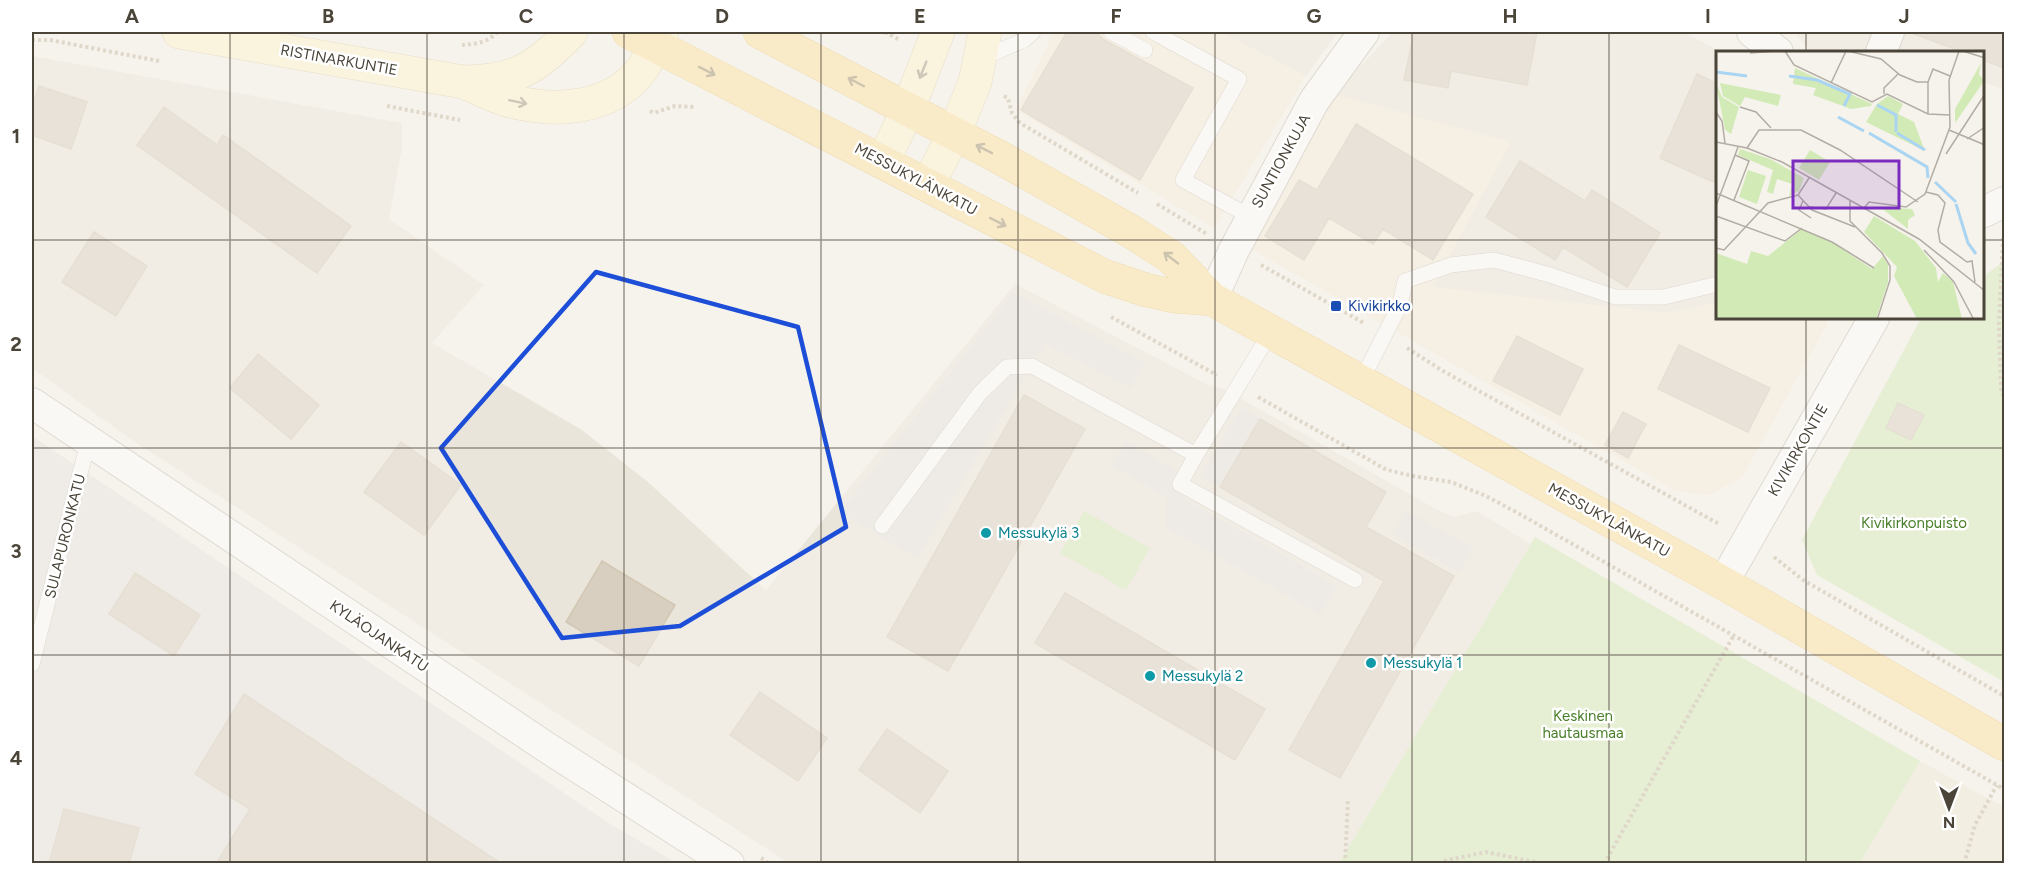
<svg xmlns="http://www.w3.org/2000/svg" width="2036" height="895" font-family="Figtree,sans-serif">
	<rect width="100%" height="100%" fill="#f6f3ec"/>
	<path fill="#eae5da" d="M1220,32H1338L1306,76Z
		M1393,32H1683L1722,52H1718V303L1667,313L1432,287L1334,94Z
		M1794,32H2004V90L1984,82V52H1811Z
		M32,56L402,123V147L389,219L484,285L432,343L582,430L649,483L766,590L1015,284L1210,386L1224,389L1432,507L1454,517L1476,511L1531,544L1339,863H789L129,438L32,368Z"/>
	<path fill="#f7ead8" d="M1054,32H1220L1306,76L1214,228L1016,110Z
		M1334,94L1511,142L1433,287L1667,313L1718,303V318H1828L1826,326L1742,477L1709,495L1676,491L1248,247Z"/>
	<path fill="#e6e2dd" d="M32,436L612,825L677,863H32Z"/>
	<path fill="#efe8d6" d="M1920,761L2004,807V863L1860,864Z"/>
	<path fill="#d2eab5" d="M2004,261V682L1817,575L1802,540L1920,320L1923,318H1984V276Z
		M1084,511L1150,548L1126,590L1060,553Z
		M1535,537L1920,761L1860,863H1339Z"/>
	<path fill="#e5e3e0" d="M1013,293L1144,362L1131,388L1045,343L917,558L840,512Z
		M1241,408L1260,419L1220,487L1201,476Z
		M1126,442L1173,468L1186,500L1337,586L1320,614L1166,527L1167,497L1112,466Z
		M1406,511L1473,548L1459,572L1393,534Z"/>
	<path fill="#d8cfc1" stroke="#d3c7b4" stroke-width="1.5" d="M1067,32H1095L1106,41L1193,88L1140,180L1021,110Z
		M1414,32H1537L1527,85L1451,71L1448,88L1404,80Z
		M1915,32H2004V68L1983,60V52H1963L1914,34Z
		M1697,74L1718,84V184L1660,158Z
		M39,86L87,102L71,149L32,135V107Z
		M164,107L217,145L223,135L351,226L317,273L137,145Z
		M1356,124L1473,194L1433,260L1383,229L1373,244L1329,218L1304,260L1265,236L1299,180L1317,190Z
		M1520,161L1585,201L1592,190L1660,233L1627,287L1563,247L1555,260L1486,217Z
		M94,232L147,266L116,316L62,282Z
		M1517,336L1583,369L1560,415L1493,381Z
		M1679,345L1770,388L1748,432L1658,389Z
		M258,354L319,405L291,439L230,388Z
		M1024,395L1085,429L948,671L887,637Z
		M1898,403L1924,415L1911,440L1886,428Z
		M1623,412L1646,424L1628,458L1605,445Z
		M1260,419L1386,492L1366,527L1454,576L1340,778L1289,750L1384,581L1220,487Z
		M401,442L461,485L424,535L364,492Z
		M602,561L675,605L639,666L566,622Z
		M135,573L200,615L174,656L109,614Z
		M1065,593L1265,709L1235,760L1035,643Z
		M760,692L827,738L798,781L730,735Z
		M244,694L502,864H216L250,809L195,774Z
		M887,729L948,771L920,813L859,770Z
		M64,809L139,828L129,864H49Z"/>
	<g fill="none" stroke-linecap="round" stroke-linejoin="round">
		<defs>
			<path id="lane" d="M1111,32L1145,50
				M1153,32L1239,79L1183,180L1251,217
				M980,59L1024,40L1033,32
				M1361,381L1400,305L1405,281L1451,265L1494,260L1550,275L1615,297H1664L1718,284
				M1196,455L1180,484L1355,580
				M882,526L980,393L1007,367L1032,366L1196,455L1271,332
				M32,664L88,442"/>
			<path id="street" d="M1752,32L1778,52
				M1881,52L1889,32
				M1984,212L2004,202
				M1212,299L1234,250L1314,101L1364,32
				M32,403L546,747L729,864
				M1723,583L1874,318"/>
			<path id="secondary" d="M179,32L463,82C514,82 537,68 571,32
				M468,84C480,89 493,96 506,100C553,113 611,111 642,69C650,58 655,43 662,32
				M883,162L908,109L938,32
				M928,185L954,134L975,82L985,32"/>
			<path id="primary" d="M629,32L1104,276L1146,290L1173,296L1212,299
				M760,32L1001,158L1132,232L1171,257L1212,299L1723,583L2004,744"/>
		</defs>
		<use href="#lane" stroke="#c2bbae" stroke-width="16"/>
		<use href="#street" stroke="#c2bbae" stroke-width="32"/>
		<use href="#secondary" stroke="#d6c79b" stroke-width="34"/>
		<use href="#primary" stroke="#e6c16a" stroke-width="34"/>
		<path stroke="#c4b79f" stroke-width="4" stroke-dasharray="3 3" stroke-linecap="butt" d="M885,32L900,40
			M32,40H50L159,61
			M462,45C474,44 488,43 497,32
			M1004,96L1008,98L1012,113L1020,123L1138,193
			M387,106L460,120
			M650,111L654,113L675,106L694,107
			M1157,204L1207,234
			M2003,238L1999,324L2001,389L2004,398
			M1261,265L1364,323
			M1111,317L1217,375
			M1407,348L1443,371L1719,524
			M1258,397L1387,470L1413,476L1451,482L1486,496L1516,512L2004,789
			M1774,557L1803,580L2004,696
			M761,858L770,864
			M1345,864L1348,800
			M1439,864L1443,861L1486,852L1545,864
			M1604,864L1734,635
			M1964,864L1975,825L1997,785"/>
		<use href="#lane" stroke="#fff" stroke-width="15"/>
		<use href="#street" stroke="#fff" stroke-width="30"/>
		<use href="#secondary" stroke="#fff3cd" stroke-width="33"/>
		<use href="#primary" stroke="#ffe39c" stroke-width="33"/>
	</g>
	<defs><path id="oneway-shaft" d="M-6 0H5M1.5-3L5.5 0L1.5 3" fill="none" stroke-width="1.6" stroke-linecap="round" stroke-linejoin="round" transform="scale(1.5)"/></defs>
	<g stroke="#9c937c">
		<use href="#oneway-shaft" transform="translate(923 70) rotate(112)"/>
		<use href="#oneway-shaft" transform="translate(518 102) rotate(12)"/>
	</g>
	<g stroke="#9c8c66">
		<use href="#oneway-shaft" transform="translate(707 71) rotate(27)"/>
		<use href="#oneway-shaft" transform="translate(856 82) rotate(-152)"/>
		<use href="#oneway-shaft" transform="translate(984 149) rotate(-153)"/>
		<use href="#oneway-shaft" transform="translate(998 222) rotate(27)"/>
		<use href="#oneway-shaft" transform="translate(1171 258) rotate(-142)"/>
	</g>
	<path d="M0 0H2036V895H0ZM596,272L798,327L846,527L680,626L562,638L441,448Z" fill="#f6f3ec" fill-opacity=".55" fill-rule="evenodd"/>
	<path fill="none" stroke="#1d4ed8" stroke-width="4.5" stroke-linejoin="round" d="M596,272L798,327L846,527L680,626L562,638L441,448Z"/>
	<path fill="none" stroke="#4b4439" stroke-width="1.5" stroke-opacity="0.55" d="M230,32V864M427,32V864M624,32V864M821,32V864M1018,32V864M1215,32V864M1412,32V864M1609,32V864M1806,32V52M32,240H1718M1984,240H2004M1806,318V864M32,448H2004M32,655H2004"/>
	<rect fill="#1a4fb4" stroke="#fff" stroke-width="2" x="1330" y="300" width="12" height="12" rx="3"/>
	<g fill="#0f9aa8" stroke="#fff" stroke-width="2">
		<circle cx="986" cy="533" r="6"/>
		<circle cx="1371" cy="663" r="6"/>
		<circle cx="1150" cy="676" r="6"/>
	</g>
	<g text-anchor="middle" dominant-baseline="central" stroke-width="5" stroke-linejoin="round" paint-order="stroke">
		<g font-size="15" fill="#4b4439" stroke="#fff">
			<text transform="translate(339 60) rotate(10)">RISTINARKUNTIE</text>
			<text transform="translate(1281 161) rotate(-61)">SUNTIONKUJA</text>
			<text transform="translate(916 179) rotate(28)">MESSUKYLÄNKATU</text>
			<text transform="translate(1798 450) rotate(-60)">KIVIKIRKONTIE</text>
			<text transform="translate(1609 520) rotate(29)">MESSUKYLÄNKATU</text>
			<text transform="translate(65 536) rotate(-76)">SULAPURONKATU</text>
			<text transform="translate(379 636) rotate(34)">KYLÄOJANKATU</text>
		</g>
		<g font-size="15" fill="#164399" stroke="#fff" text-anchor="start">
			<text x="1348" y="306">Kivikirkko</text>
		</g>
		<g font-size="15" fill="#4a7f2a" stroke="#fff">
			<text x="1914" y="523">Kivikirkonpuisto</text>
			<text x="1583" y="716">Keskinen<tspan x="1583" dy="17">hautausmaa</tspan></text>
		</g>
		<g font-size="15" fill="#0d838f" stroke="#fff" text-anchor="start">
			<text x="998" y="533">Messukylä 3</text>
			<text x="1383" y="663">Messukylä 1</text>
			<text x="1162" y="676">Messukylä 2</text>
		</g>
	</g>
	<g transform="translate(1716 51)">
		<rect width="268" height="268" fill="#f6f3ec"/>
		<path d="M265,12L263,23L268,30L239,72V58ZM79,17L156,53L155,55L135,58L97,44L100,37L77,33ZM0,32L6,46L23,56L15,83L9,79ZM4,32L65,44L62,55L29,46L24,55L7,45ZM172,45L187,53L182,63L198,71L209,100L150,71L161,53ZM24,98L54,108L88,127L83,140L73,145L76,133L61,128L57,143L51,141L57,119L22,104ZM94,99L114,111L103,129L83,117ZM32,119L50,125L41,153L23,146ZM164,156L196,158L199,164L192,169V178ZM158,165L199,190L220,217L222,231L227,222L237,231L246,268H201L178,225L181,216L148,181ZM86,178L114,190L156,218L167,205L172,214V231L160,268H0V202L31,213L35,200L52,205Z" fill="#d2eab5"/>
		<path fill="none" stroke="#a9d4f2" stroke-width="3" d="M0,21L31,25M73,25L101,29L134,43L128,55M161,54L180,64V81M122,66L148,80M153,82L211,116L212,127M181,82L209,99M219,131L240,151M240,153L252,192L260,203"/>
		<path fill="none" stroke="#b2ada4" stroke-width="1.5" d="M69,0L78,14L156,51L171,43L212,63L234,64M132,0L165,8L184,24L201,31H212L217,18L234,25M247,0L269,7M34,2L60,0M115,32L130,0M168,43V37L182,23M24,56L40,61L55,77M0,61L6,70L9,92M212,63V31M233,79L269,94M251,88L269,76M0,91L31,97L66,111L203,188L269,240M31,97L43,79H85L124,99L202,151M230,103L269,43M210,141L222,144L229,152L222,179L224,191L251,211L256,210L259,231M0,142L116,191L158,217M82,144L96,159L139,176M18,149L33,110L19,104M134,149V170L166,202L174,215V229L161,269M87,150L83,159L95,167M0,155L22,96M94,156L110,158L120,142M147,158L153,151L190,156L209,143L234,76L233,29L243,0M0,165L69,190L86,177M0,197L8,199L52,152L82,144L93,127M208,199L238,231L258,269"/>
		<path fill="#7b2cbf" fill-opacity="0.15" stroke="#7b2cbf" stroke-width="3" d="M77,110H183V157H77Z"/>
		<rect width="268" height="268" fill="none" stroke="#4b4439" stroke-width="3"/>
	</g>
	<rect width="2036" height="895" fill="none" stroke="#ffffff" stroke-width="66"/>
	<g transform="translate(1949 808) rotate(180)" stroke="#ffffff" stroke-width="4.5" paint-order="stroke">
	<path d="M0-4.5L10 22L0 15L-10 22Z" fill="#4b4439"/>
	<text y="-9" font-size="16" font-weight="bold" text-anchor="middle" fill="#4b4439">N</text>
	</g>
	<rect x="33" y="33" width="1970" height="829" fill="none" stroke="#4b4439" stroke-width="2"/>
	<g font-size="20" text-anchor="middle" font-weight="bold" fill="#4b4439">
		<text x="132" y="23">A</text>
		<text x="328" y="23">B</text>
		<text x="526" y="23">C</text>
		<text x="722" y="23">D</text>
		<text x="920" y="23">E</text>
		<text x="1116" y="23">F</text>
		<text x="1314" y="23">G</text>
		<text x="1510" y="23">H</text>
		<text x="1708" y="23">I</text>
		<text x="1904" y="23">J</text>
		<text x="16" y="143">1</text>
		<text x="16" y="351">2</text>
		<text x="16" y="558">3</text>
		<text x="16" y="765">4</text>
	</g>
</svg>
